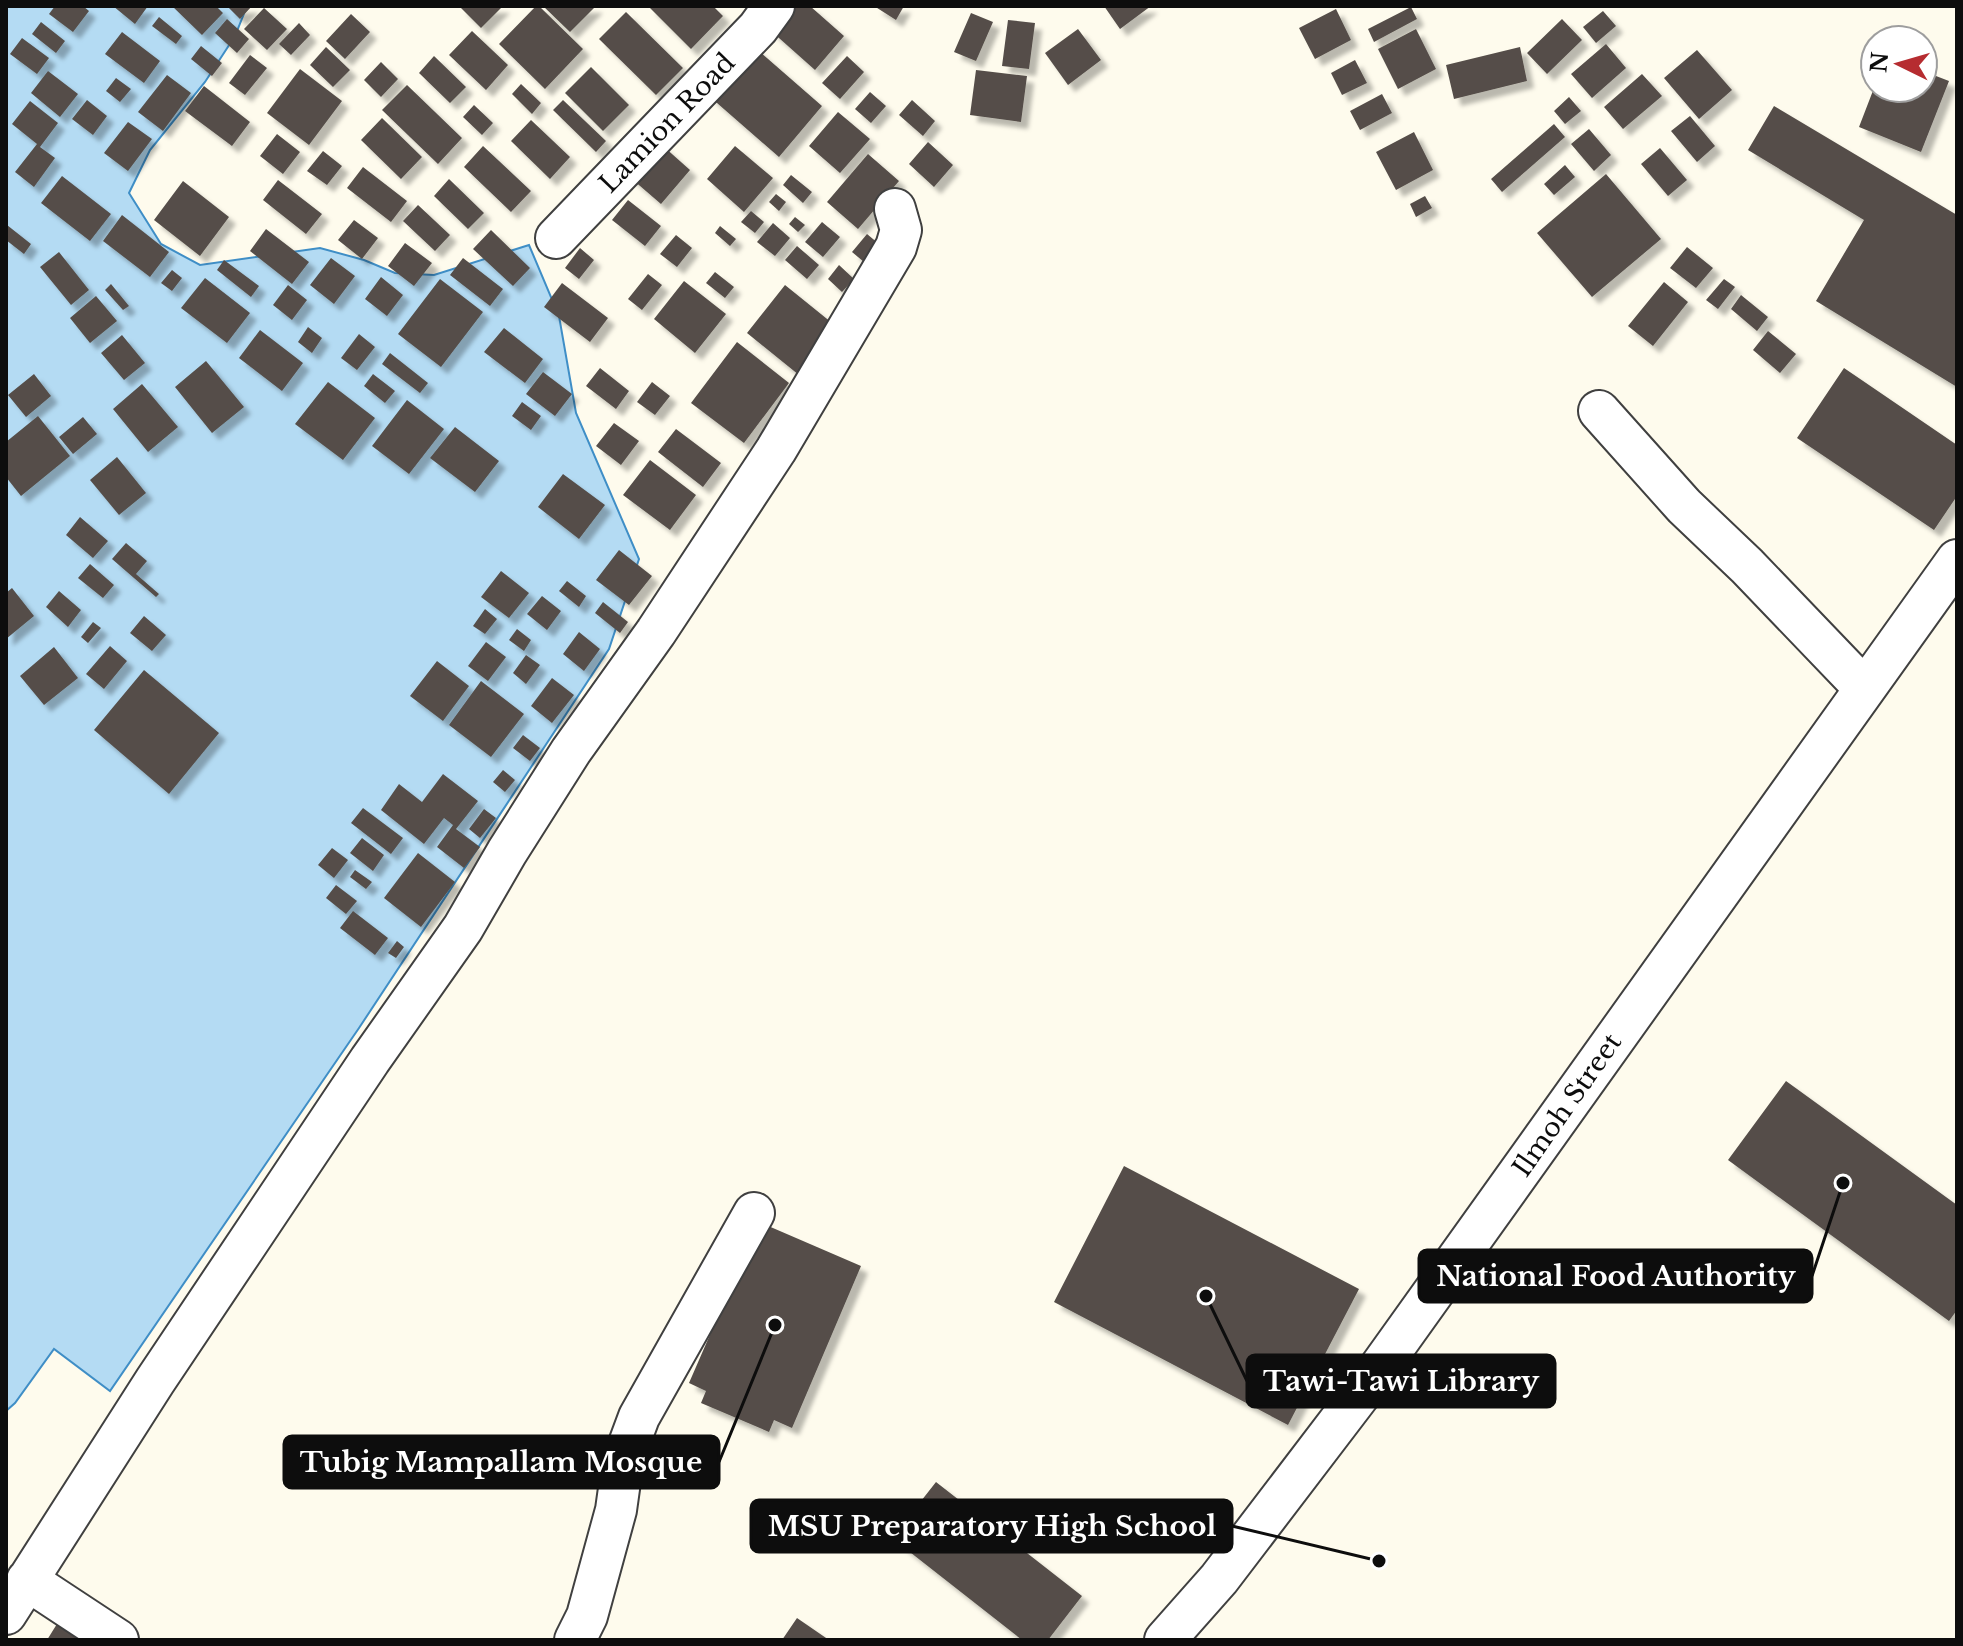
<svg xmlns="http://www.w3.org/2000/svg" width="1963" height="1646" font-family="'Libre Baskerville',serif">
	<defs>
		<filter id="shadow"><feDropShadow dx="7" dy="7" stdDeviation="2" flood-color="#0004"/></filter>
	</defs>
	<rect width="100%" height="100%" fill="#fefbed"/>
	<path fill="#b4dbf3" stroke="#3f8ec6" stroke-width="2" d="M6,6H247L235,36L205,82L150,150L129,193L161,244L200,265L320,248L364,260L395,273L434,275L529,245L559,316L576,413L639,559L609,649L359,1028L110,1391L54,1349L15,1403L6,1411Z"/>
	<path fill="#554e49" filter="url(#shadow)" d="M55,6H83L89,11L73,32L49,14Z
		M113,6H148L135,24Z
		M172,6H216L223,13L202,35Z
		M227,6H252L240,19Z
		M459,6H503L481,28Z
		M536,6H539L583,49L545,89L499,44Z
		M543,6H596L570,32Z
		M648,6H713L723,16L691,49Z
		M790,6H810L844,36L815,70L770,30Z
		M874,6H904L896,20Z
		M1104,6H1151L1120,29Z
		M1411,7L1417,19L1374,42L1368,29Z
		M264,8L287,29L267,50L244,29Z
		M1336,9L1351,40L1315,59L1299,28Z
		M1603,11L1616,26L1596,43L1583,27Z
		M626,12L683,68L656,95L599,39Z
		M971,13L993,22L976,61L954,52Z
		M351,14L370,32L345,59L326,41Z
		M159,17L182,36L176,44L152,26Z
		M227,19L249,39L237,53L215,33Z
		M1562,19L1582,40L1547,74L1527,53Z
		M1008,20L1035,23L1029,69L1002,66Z
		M41,22L65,41L56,53L32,34Z
		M299,23L310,35L291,55L279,44Z
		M1078,29L1101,60L1068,85L1045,53Z
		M1416,29L1436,69L1398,89L1378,49Z
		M472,31L508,65L486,90L449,55Z
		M122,32L160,61L144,83L105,54Z
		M22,38L49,58L37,74L10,54Z
		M1606,44L1626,68L1592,98L1571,74Z
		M752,45L822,106L779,157L709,96Z
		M201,46L222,63L212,76L191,59Z
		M326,47L350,70L333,87L310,65Z
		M1520,47L1527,81L1454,99L1446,65Z
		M1697,50L1732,90L1699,119L1664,78Z
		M250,55L267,68L245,95L229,83Z
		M434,56L466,87L450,103L419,73Z
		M847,56L864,72L840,99L822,83Z
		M1355,60L1367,83L1342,95L1331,73Z
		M381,62L398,79L381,97L364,80Z
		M591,67L629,105L603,131L565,93Z
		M300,69L342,101L309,145L267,113Z
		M976,70L1027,76L1021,122L970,115Z
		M48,71L78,94L60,117L31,93Z
		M1923,71L1949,81L1921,152L1859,127L1874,88H1923Z
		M1642,74L1662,96L1623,129L1604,107Z
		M167,75L191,93L163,131L138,112Z
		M116,78L131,89L120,102L106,91Z
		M521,84L541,103L532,114L512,94Z
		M407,85L462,138L438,164L382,110Z
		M204,86L250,122L232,146L185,111Z
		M870,92L886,106L871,123L855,109Z
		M1382,94L1392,113L1360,130L1350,111Z
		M1569,97L1581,111L1565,124L1554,111Z
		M87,100L107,116L93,135L72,119Z
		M563,100L606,141L596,152L553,110Z
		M912,100L935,121L923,136L899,115Z
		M30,101L58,123L40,147L55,158L34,187L15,172L37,144L12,124Z
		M474,105L493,123L482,135L463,117Z
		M1774,106L1957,215V387L1816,301L1864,220L1748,150Z
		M838,112L870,139L840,173L809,146Z
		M1690,116L1715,146L1697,162L1671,131Z
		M382,118L422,157L401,179L361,140Z
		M531,120L570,157L550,179L511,141Z
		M128,122L152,139L128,171L104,153Z
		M1554,124L1565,137L1502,192L1491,179Z
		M1589,129L1611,155L1594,171L1571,144Z
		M1414,132L1433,170L1396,190L1376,152Z
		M277,134L300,152L283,174L260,156Z
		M654,138L690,170L661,204L625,173Z
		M928,142L953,165L934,187L909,164Z
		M483,146L531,191L511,212L464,167Z
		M735,146L773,178L744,212L707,179Z
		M1660,148L1687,180L1668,196L1641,164Z
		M323,151L342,166L327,185L307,171Z
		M868,154L899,181L858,229L827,202Z
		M1565,165L1575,177L1554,195L1544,184Z
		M363,167L407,201L391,222L347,188Z
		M1606,174L1661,239L1592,297L1537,233Z
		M791,175L812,192L803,203L783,185Z
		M62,176L111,214L90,241L41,203Z
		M449,179L484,213L468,229L434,196Z
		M278,180L322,214L306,234L263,200Z
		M183,181L229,217L200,256L154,220Z
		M776,194L786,202L779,211L769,202Z
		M1425,196L1432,208L1416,217L1410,204Z
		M628,200L661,226L645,246L612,220Z
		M418,205L450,235L435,251L403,221Z
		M751,211L764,222L755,233L741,222Z
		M122,215L169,252L150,277L103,241Z
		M795,217L805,225L798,232L789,224Z
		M354,220L378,238L362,259L338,240Z
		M822,222L840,237L823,257L805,242Z
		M773,223L790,238L775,256L757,242Z
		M7,225L31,244L24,254L6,240Z
		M720,226L736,239L730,246L715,233Z
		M266,229L309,262L292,284L250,251Z
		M491,230L530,268L513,286L473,249Z
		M867,234L879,244L864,262L852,252Z
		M676,235L692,248L677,267L660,254Z
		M405,243L432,263L414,286L388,266Z
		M797,246L819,265L807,279L785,260Z
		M1687,247L1713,268L1696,288L1670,268Z
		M580,248L594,260L579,279L565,268Z
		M59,252L89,290L71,305L40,267Z
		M331,258L355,276L334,304L310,285Z
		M463,258L503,289L490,306L450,275Z
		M224,260L259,286L251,297L217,270Z
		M839,265L854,279L842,292L828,279Z
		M172,270L182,278L172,291L161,283Z
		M715,272L734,287L725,298L706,283Z
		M648,274L662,285L642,310L628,299Z
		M381,277L403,295L387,316L365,299Z
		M205,278L250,313L227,343L181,308Z
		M440,279L483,312L441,367L398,334Z
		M1724,279L1735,287L1718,309L1706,300Z
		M684,281L726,314L695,353L654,319Z
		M1664,282L1688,302L1653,346L1628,326Z
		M562,283L608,318L590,342L544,307Z
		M111,284L129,306L123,310L105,290Z
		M288,285L307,300L292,320L273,305Z
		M785,285L837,327L799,375L747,333Z
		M1741,295L1768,317L1757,331L1731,309Z
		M96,296L117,321L90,343L70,318Z
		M308,327L322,338L312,353L298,342Z
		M504,328L543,359L525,383L484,352Z
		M260,330L303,363L282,391L239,358Z
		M1768,331L1796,354L1780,373L1753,350Z
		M359,334L375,347L357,370L341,358Z
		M122,335L145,363L124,380L101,353Z
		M737,342L789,383L744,443L691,403Z
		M390,353L428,383L420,393L382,364Z
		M206,361L244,407L212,433L175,387Z
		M600,368L629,391L616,409L586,386Z
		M1844,368L1957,445V496L1934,530L1797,438Z
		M543,372L572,394L555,416L526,394Z
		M34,374L51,396L26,417L8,395Z
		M373,374L395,391L385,403L364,386Z
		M328,382L375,418L343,460L295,424Z
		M652,382L670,396L655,415L637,402Z
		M142,384L178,427L148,452L113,409Z
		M407,400L444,429L409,474L372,446Z
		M522,402L541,416L531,430L512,416Z
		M38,416L70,456L21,496L6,477V442Z
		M83,417L97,434L73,454L59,437Z
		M614,423L639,441L621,465L596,446Z
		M455,427L499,461L475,492L430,458Z
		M676,429L721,463L703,487L658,452Z
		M117,457L146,493L119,515L90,480Z
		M650,460L696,495L670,530L623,495Z
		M563,474L605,505L579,539L538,507Z
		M80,517L108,541L93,558L66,535Z
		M126,543L147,561L136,574L159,594L156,597L112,559Z
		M619,550L652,576L629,605L596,580Z
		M90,564L114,585L103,598L78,578Z
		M501,571L529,593L509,618L481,597Z
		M567,581L586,596L579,607L559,591Z
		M12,588L34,616L6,639V593Z
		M59,591L81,610L68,627L46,607Z
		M542,596L561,611L547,630L527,614Z
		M603,602L628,622L620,633L595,613Z
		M485,609L497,619L485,634L473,626Z
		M144,616L166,635L152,651L130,633Z
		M93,622L101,628L88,643L81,637Z
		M517,629L531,640L524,651L509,640Z
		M579,632L600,649L584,671L563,654Z
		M486,642L506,657L488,681L468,666Z
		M110,646L127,661L104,689L86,674Z
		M54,647L78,678L44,705L20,676Z
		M526,655L540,665L526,684L513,673Z
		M437,661L469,686L443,721L410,696Z
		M144,670L219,733L169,794L94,730Z
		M552,678L574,695L552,723L531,706Z
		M481,681L524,714L491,757L449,725Z
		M523,735L540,748L530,761L513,748Z
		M503,770L515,780L505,792L493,782Z
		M443,774L478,801L456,829L480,847L464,868L437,847L453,825L444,818L424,844L381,810L399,784L422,802Z
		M363,808L403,838L391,854L351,823Z
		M484,809L496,818L480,838L469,829Z
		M362,838L384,855L373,871L350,853Z
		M332,848L348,860L334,878L318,865Z
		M418,853L455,882L421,927L384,898Z
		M355,870L372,882L366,889L350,877Z
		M336,885L357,901L346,914L326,898Z
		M353,911L388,938L375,955L340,928Z
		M397,941L404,947L396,958L388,953Z
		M1786,1081L1957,1205V1310L1949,1321L1728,1160Z
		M1124,1166L1359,1289L1288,1425L1054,1302Z
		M759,1222L861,1266L792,1428L774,1420L769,1432L701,1403L706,1391L689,1383Z
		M936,1482L1082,1596L1048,1640H1022L892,1538Z
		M65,1611L112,1640H47Z
		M797,1618L829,1640H782Z"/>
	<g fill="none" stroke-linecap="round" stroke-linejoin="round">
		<defs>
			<path id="minor" d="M556,238L758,28L774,6
				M1599,411L1684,506L1747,566L1864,688
				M27,1580L118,1640
				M6,1614L155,1381L370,1060L463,928L507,852L571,751L656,632L776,450L896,247L901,230L895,209
				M575,1640L587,1616L616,1510L623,1460L639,1417L754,1213
				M1165,1640L1219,1579L1370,1381L1957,560"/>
		</defs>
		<use href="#minor" stroke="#404040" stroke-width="44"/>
		<use href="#minor" stroke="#fff" stroke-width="40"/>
	</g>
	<g text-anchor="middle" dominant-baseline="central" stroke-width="8" stroke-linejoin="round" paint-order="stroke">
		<g font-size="26" fill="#0d0d0d" stroke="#fff">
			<text transform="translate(667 123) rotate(-46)">Lamion Road</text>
			<text transform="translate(1567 1105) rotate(-55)">Ilmoh Street</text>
		</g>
	</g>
	<path fill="none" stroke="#0d0d0d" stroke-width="3" d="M1843 1183L1812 1276M1206 1296L1247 1381M775 1325L719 1462M1379 1561L1232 1526"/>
	<g fill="#0d0d0d" stroke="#fff" stroke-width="3">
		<circle cx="1843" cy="1183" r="8"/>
		<circle cx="1206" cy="1296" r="8"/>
		<circle cx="775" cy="1325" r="8"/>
		<circle cx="1379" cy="1561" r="8"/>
	</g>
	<g fill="#0d0d0d" stroke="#0d0d0d" stroke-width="3">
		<rect x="1419" y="1250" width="393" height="52" rx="8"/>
		<rect x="1247" y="1355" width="308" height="52" rx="8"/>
		<rect x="284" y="1436" width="435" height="52" rx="8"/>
		<rect x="751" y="1500" width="481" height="52" rx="8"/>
	</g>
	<g font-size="28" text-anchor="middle" font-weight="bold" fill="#fff">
		<text x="1616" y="1286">National Food Authority</text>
		<text x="1401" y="1391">Tawi-Tawi Library</text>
		<text x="501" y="1472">Tubig Mampallam Mosque</text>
		<text x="992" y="1536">MSU Preparatory High School</text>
	</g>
	<rect width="1963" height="1646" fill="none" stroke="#0d0d0d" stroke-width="16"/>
	<g transform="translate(1899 64) rotate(275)"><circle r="38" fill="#ffffff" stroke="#9e9e9e" stroke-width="2"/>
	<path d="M0-6L14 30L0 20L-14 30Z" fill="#b62c30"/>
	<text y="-12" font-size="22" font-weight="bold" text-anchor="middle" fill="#0d0d0d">N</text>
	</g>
</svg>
